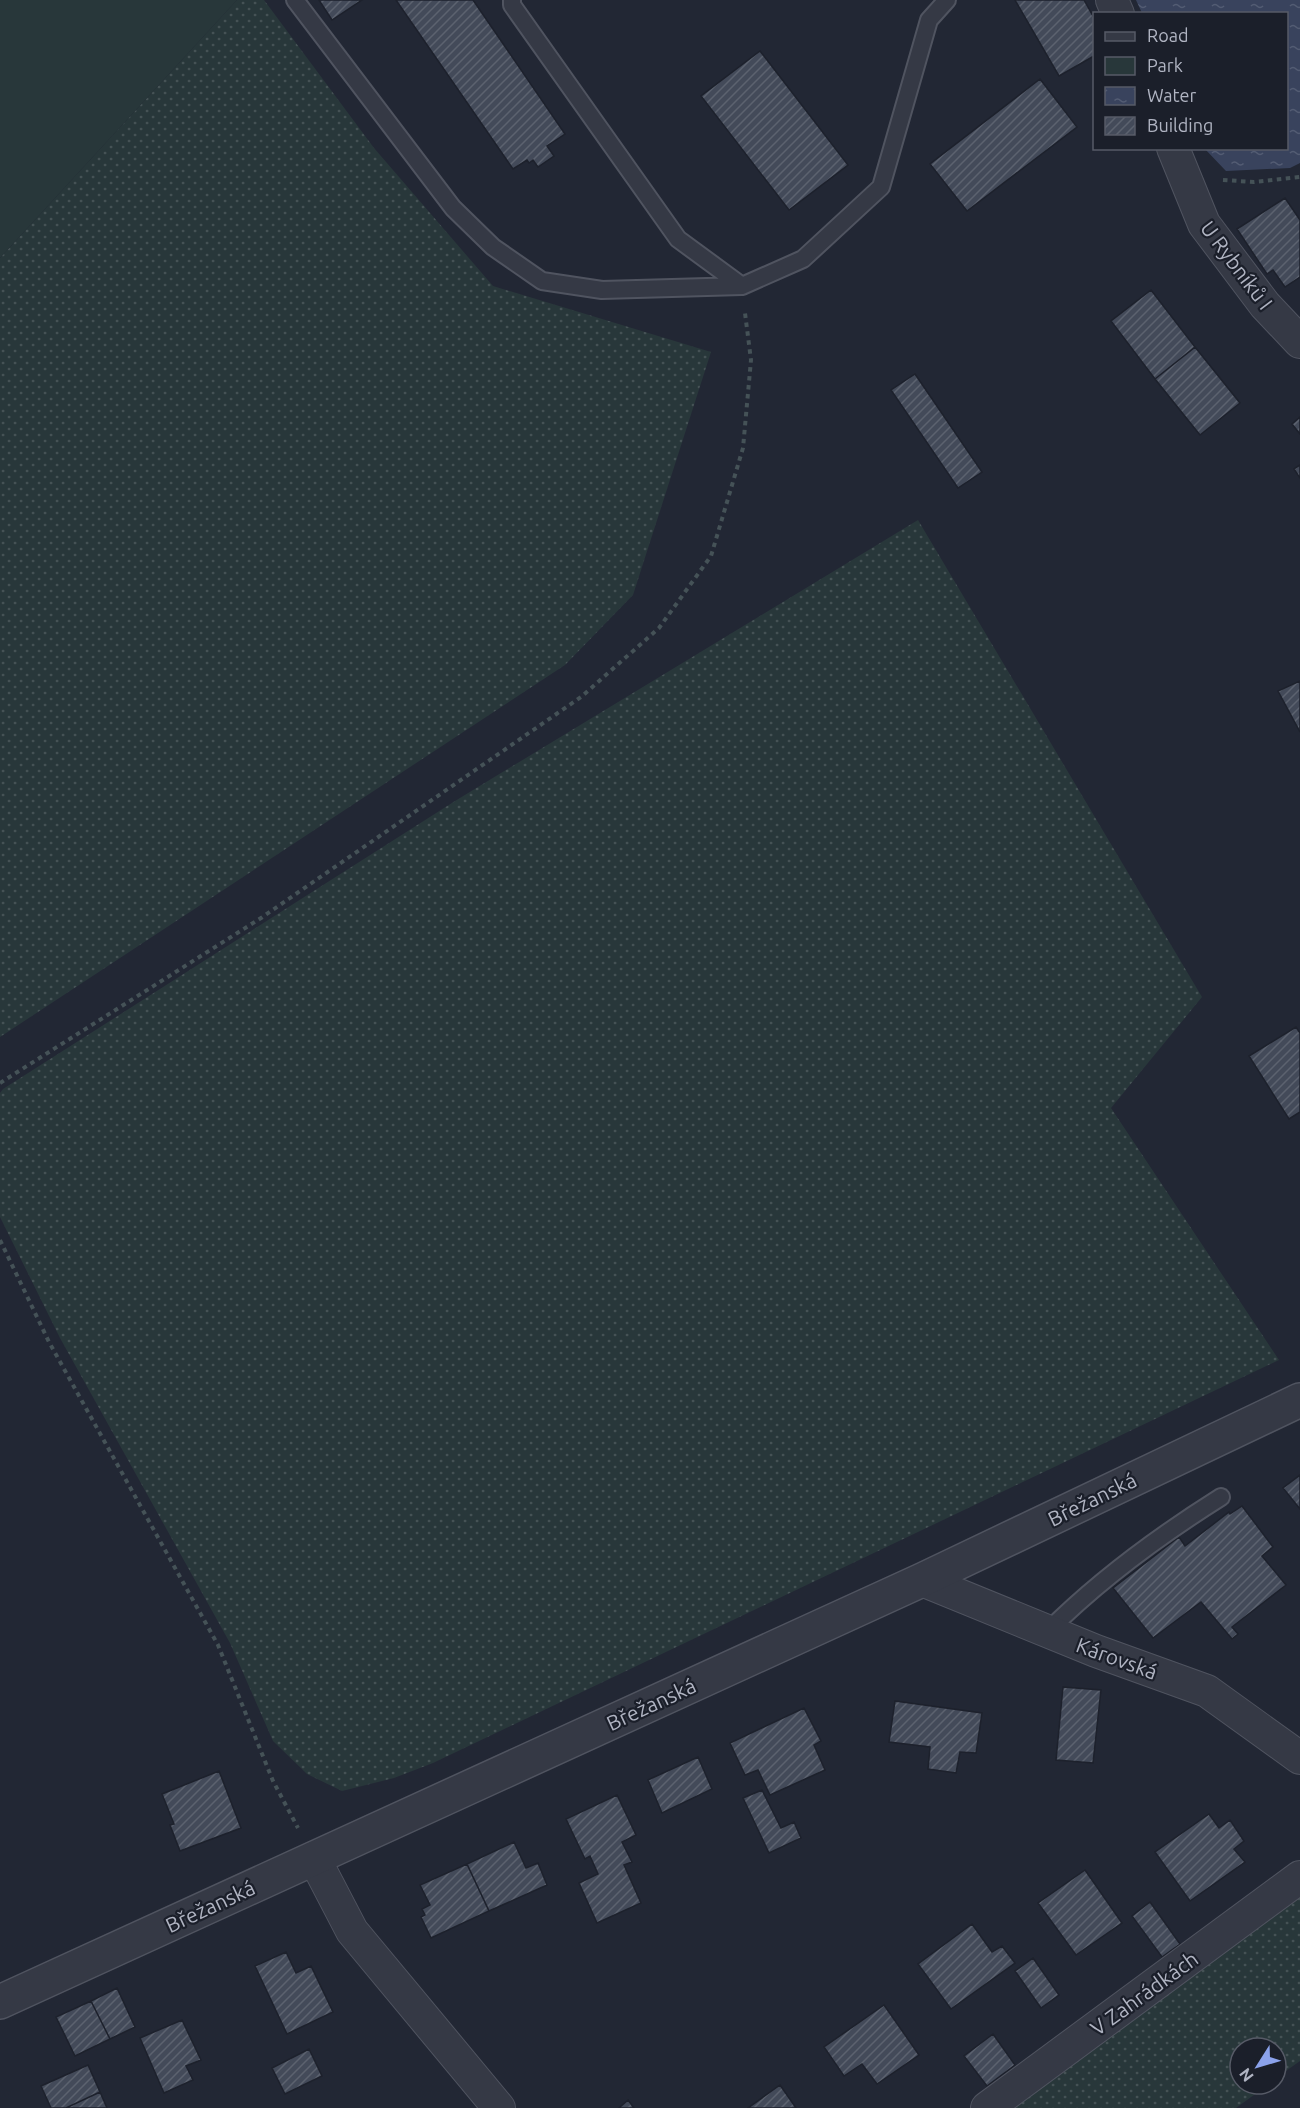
<svg xmlns="http://www.w3.org/2000/svg" width="1300" height="2108" font-family="Ubuntu,sans-serif">
	<defs>
		<pattern id="grass-dots" width="8" height="8" patternUnits="userSpaceOnUse" patternTransform="scale(1.5)"><rect width="8" height="8" fill="#28373a"/><path d="M2 2h.1M6 6h.1" fill="none" stroke="#455255" stroke-width="1.8" stroke-linecap="round"/></pattern>
		<pattern id="water-ripples" width="26" height="14" patternUnits="userSpaceOnUse" patternTransform="scale(1.5)"><rect width="26" height="14" fill="#39435d"/><path d="M2 4q2-2 4 0t4 0M15 11q2-2 4 0t4 0" fill="none" stroke="#535c73"/></pattern>
		<pattern id="building-hatch" width="6" height="6" patternUnits="userSpaceOnUse" patternTransform="scale(1.5)"><rect width="6" height="6" fill="#434a59"/><path d="M-1 1l2-2M0 6l6-6M5 7l2-2" fill="none" stroke="#5c626f"/></pattern>
	</defs>
	<rect width="100%" height="100%" fill="#222734"/>
	<path fill="url(#grass-dots)" d="M237,0H264L374,148L493,286L711,352L633,595L565,665L0,1037V258Z
		M918,520L1202,997L1111,1108L1279,1360L433,1763L394,1778L342,1791L307,1774L273,1741L230,1643L60,1338L0,1217V1093L3,1089L455,801Z
		M1300,1894V2061L1276,2078V2048H1240V2084H1269L1236,2108H1013Z"/>
	<path fill="#28373a" d="M0,0H237L0,258Z"/>
	<path fill="url(#water-ripples)" d="M1136,0H1300V163L1290,168L1226,171L1205,149L1286,148V14L1142,13Z"/>
	<path fill="url(#building-hatch)" stroke="#1d212c" stroke-width="1.5" d="M319,0H362L332,20Z
		M396,0H473L565,134L547,146L554,156L538,167L533,160L529,163L527,160L513,169Z
		M1015,0H1084L1094,18V56L1059,76Z
		M760,51L848,165L789,210L701,96Z
		M1040,79L1077,127L967,211L930,164Z
		M1285,198L1300,220V277L1285,287L1273,270L1267,274L1237,229Z
		M1151,290L1195,347L1155,379L1111,321Z
		M1195,347L1240,403L1200,435L1155,379Z
		M915,374L982,472L958,488L891,390Z
		M1300,417V434L1292,424Z
		M1300,465V478L1294,469Z
		M1300,681V732L1278,691Z
		M1296,1027L1300,1033V1112L1289,1119L1249,1056Z
		M1300,1475V1509L1283,1488Z
		M1242,1506L1273,1547L1262,1556L1286,1585L1232,1627L1238,1634L1232,1639L1201,1602L1153,1638L1113,1588L1179,1537L1185,1546L1229,1512L1230,1514Z
		M1063,1687L1101,1690L1093,1763L1056,1760Z
		M895,1701L982,1713L976,1753L960,1752L956,1773L928,1769L930,1747L889,1742Z
		M804,1708L821,1741L814,1745L825,1770L770,1795L758,1770L745,1775L730,1743Z
		M698,1757L712,1789L662,1813L648,1780Z
		M219,1771L241,1828L180,1851L170,1825L174,1824L162,1794Z
		M762,1790L781,1828L794,1822L801,1838L769,1853L743,1798Z
		M617,1795L636,1835L622,1842L632,1862L624,1865L641,1903L597,1923L579,1883L598,1874L590,1856L585,1859L566,1819Z
		M1209,1814L1219,1828L1230,1820L1244,1841L1234,1849L1245,1862L1190,1901L1155,1852Z
		M514,1842L526,1868L538,1863L547,1885L489,1911L467,1864Z
		M467,1864L489,1911L431,1938L421,1917L425,1915L422,1909L430,1905L420,1885Z
		M1085,1870L1122,1923L1076,1955L1038,1903Z
		M1150,1902L1180,1944L1162,1957L1132,1916Z
		M972,1924L992,1952L1002,1946L1015,1963L951,2009L918,1964Z
		M286,1952L296,1973L311,1966L333,2012L287,2034L255,1966Z
		M1033,1958L1059,1995L1041,2008L1015,1971Z
		M117,1988L135,2027L110,2039L91,2001Z
		M91,2001L110,2039L75,2056L56,2017Z
		M884,2005L919,2055L877,2084L862,2064L844,2076L824,2047Z
		M182,2020L201,2060L186,2066L193,2080L164,2093L140,2038Z
		M993,2034L1015,2065L987,2086L964,2056Z
		M309,2049L322,2076L285,2094L272,2068Z
		M88,2065L100,2092L66,2108H51L41,2086Z
		M780,2085L796,2108H748Z
		M100,2092L107,2108H66Z
		M628,2100L634,2108H619Z"/>
	<g fill="none" stroke-linecap="round" stroke-linejoin="round">
		<defs>
			<path id="service" d="M295,0L453,208L493,247L542,281L602,290L742,286L803,259L881,187L929,20L947,0
				M512,0V5L678,239L742,286
				M1047,1632C1099,1580 1159,1536 1221,1497"/>
			<path id="minor" d="M1112,0L1118,14
				M1173,148L1204,224L1265,305L1300,342
				M922,1580L1096,1651L1207,1691L1300,1758
				M314,1858L352,1931L499,2108
				M987,2108L1300,1877"/>
			<path id="tertiary" d="M0,2002L922,1580L1300,1400"/>
		</defs>
		<use href="#service" stroke="#505460" stroke-width="20"/>
		<use href="#minor" stroke="#505460" stroke-width="34"/>
		<use href="#tertiary" stroke="#505460" stroke-width="36"/>
		<path stroke="#455257" stroke-width="4" stroke-dasharray="4.5 4.5" stroke-linecap="butt" d="M1223,180L1254,182L1300,177
			M0,1083L261,918L581,697L659,628L711,556L743,448L751,360L745,313
			M0,1240L49,1342L218,1645L273,1781L298,1828"/>
		<use href="#service" stroke="#353945" stroke-width="16"/>
		<use href="#minor" stroke="#353945" stroke-width="32"/>
		<use href="#tertiary" stroke="#353945" stroke-width="33"/>
	</g>
	<g text-anchor="middle" dominant-baseline="central" stroke-width="4.5" stroke-linejoin="round" paint-order="stroke">
		<g font-size="21" fill="#b0b4c2" stroke="#1b1f2a">
			<text transform="translate(1237 265) rotate(53)">U Rybníků I</text>
			<text transform="translate(1092 1499) rotate(-26)">Břežanská</text>
			<text transform="translate(1117 1658) rotate(20)">Károvská</text>
			<text transform="translate(651 1704) rotate(-25)">Břežanská</text>
			<text transform="translate(210 1906) rotate(-25)">Břežanská</text>
			<text transform="translate(1144 1993) rotate(-36)">V Zahrádkách</text>
		</g>
	</g>
	<rect x="1093" y="12" width="195" height="138" fill="#1b1f2a" stroke="#575b67" stroke-width="1.5"/>
	<rect x="1105" y="32" width="30" height="9" fill="#353945" stroke="#575b67" stroke-width="1.5"/>
	<text x="1147" y="42" font-size="18" fill="#b0b4c2">Road</text>
	<rect x="1105" y="57" width="30" height="18" fill="#28373a" stroke="#575b67" stroke-width="1.5"/>
	<text x="1147" y="72" font-size="18" fill="#b0b4c2">Park</text>
	<rect x="1105" y="87" width="30" height="18" fill="url(#water-ripples)" stroke="#575b67" stroke-width="1.5"/>
	<text x="1147" y="102" font-size="18" fill="#b0b4c2">Water</text>
	<rect x="1105" y="117" width="30" height="18" fill="url(#building-hatch)" stroke="#575b67" stroke-width="1.5"/>
	<text x="1147" y="132" font-size="18" fill="#b0b4c2">Building</text>
	<g transform="translate(1258 2066) rotate(233)"><circle r="28" fill="#1b1f2a" stroke="#575b67" stroke-width="1.5"/>
	<path d="M0-4.5L10 22L0 15L-10 22Z" fill="#8ba2eb"/>
	<text y="-9" font-size="16" font-weight="bold" text-anchor="middle" fill="#b0b4c2">N</text>
	</g>
</svg>
